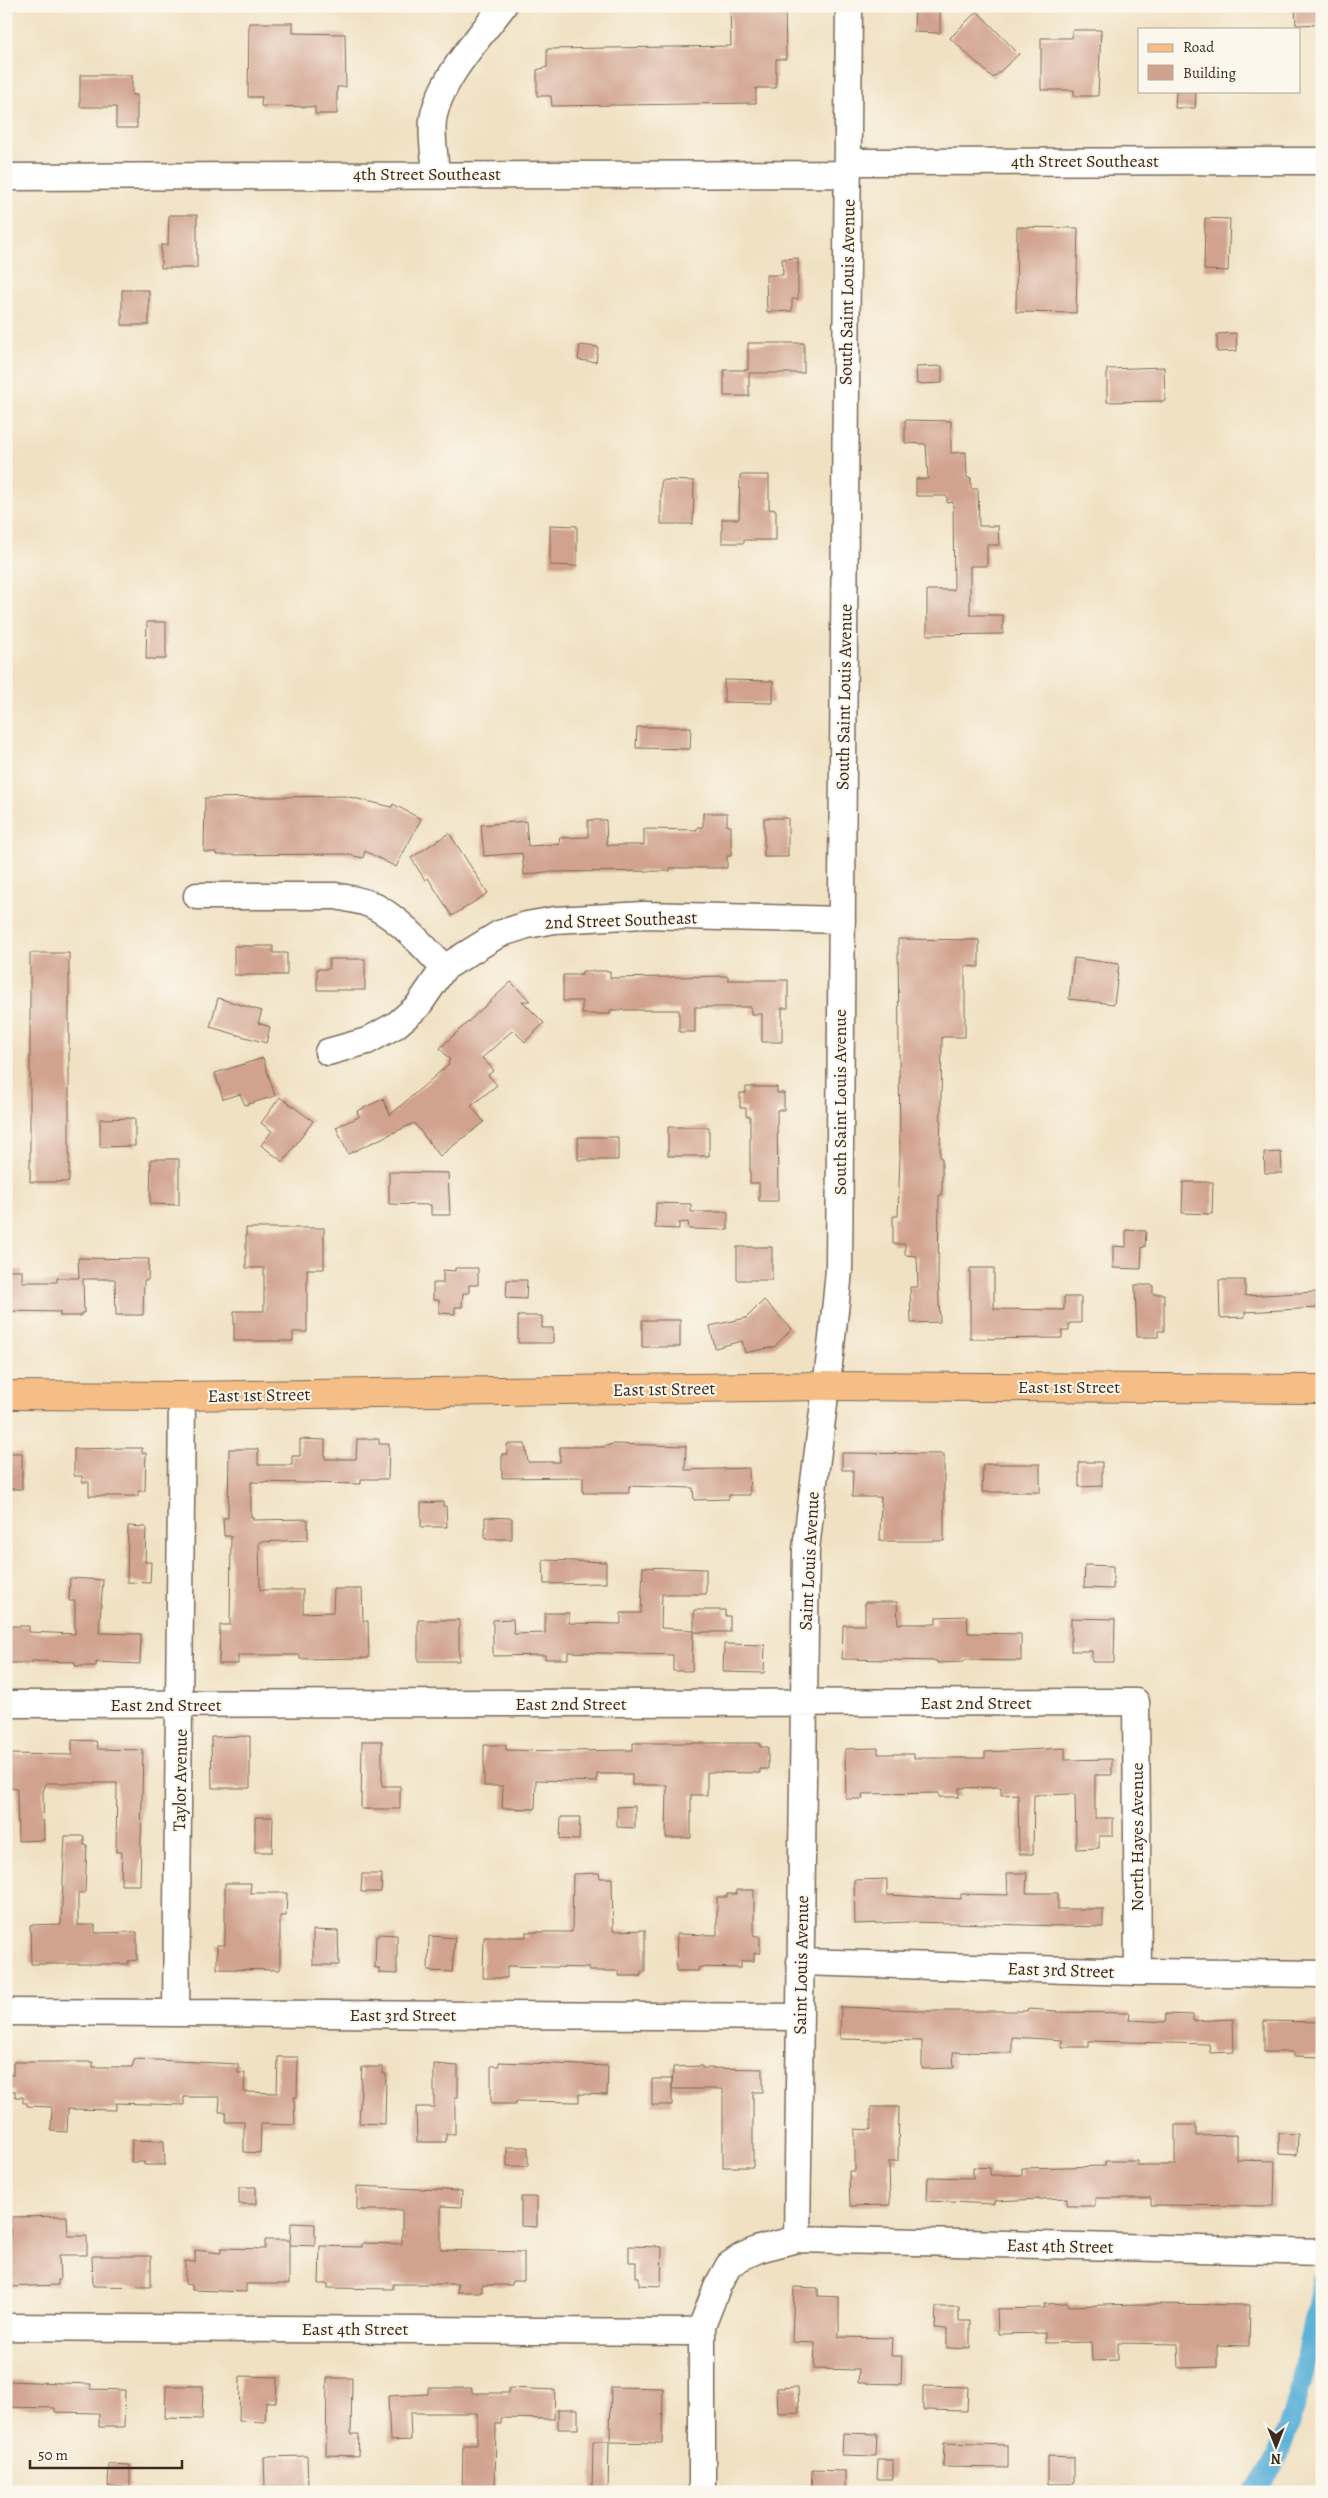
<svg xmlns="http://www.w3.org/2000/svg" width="1328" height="2498" font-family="Alegreya,serif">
	<rect width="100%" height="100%" fill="#fbf7ec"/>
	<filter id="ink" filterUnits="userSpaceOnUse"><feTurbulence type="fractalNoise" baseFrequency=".02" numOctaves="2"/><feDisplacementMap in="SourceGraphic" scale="10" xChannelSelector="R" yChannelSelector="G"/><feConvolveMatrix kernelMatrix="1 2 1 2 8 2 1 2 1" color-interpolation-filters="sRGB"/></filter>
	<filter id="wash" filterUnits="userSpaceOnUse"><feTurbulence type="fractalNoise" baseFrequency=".0096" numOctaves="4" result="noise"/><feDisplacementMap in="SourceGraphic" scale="20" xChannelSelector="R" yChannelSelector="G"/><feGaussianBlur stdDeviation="1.12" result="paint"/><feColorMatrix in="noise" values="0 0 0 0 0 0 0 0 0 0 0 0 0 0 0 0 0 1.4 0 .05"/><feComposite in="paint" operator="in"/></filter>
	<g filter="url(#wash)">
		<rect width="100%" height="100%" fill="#f0e1c3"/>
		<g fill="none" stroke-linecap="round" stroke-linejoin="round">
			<path stroke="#5bb1d8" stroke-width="21" d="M1253,2492C1258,2485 1265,2478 1269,2471C1298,2422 1310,2339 1322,2282"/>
		</g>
		<g id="blocks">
			<path fill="#d1a38f" d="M730,6H785L786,59H776V88H756V103L552,106L551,96H537V70L547,67V49L731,46Z
				M915,6H940V33L914,32Z
				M1295,6H1322V24L1296,25Z
				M977,11L1019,54L993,78L950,38Z
				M249,23H293V33L345,34L346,87H337V114H315V107L261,106L262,97H248Z
				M1072,30H1101L1098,96H1074V90H1041V38H1072Z
				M80,75H132V95H137V128H116V107H80Z
				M1176,91H1196L1195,108H1175Z
				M169,215H197V268H161V245H168Z
				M1205,218L1230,219L1228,271L1204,270Z
				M1017,227L1078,228L1076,313L1016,312Z
				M798,258V299H792V311L767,312L766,275H783L782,259Z
				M122,290H149V325H122Z
				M1236,333L1237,351L1217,352V334Z
				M748,343H804V373H749V396H724V370H748Z
				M580,345L598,347L596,362L578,360Z
				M942,366V383L917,384L916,367Z
				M1164,367L1165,401L1107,402V369Z
				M905,420L951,421V453L966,452L967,478H971V489H978L979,526H998L999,545H987V566H970V615H1003V634L927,635V590H954L953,502L947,503V496H916V479H928L926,444L905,443Z
				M740,475H769V509L776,510V540H744V543H722V519H739Z
				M661,480L694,481L693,524H661Z
				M550,525L577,526V566L550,565Z
				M147,622H166V659H146Z
				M724,680L773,681V703L724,702Z
				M637,727H691L690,749L636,748Z
				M345,796L392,807L393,804L421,819L396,867L365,851L363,858L345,854L216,855V852H204L205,798Z
				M703,813H727V826H731V856H727V868H670V871L544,872L524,875L522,853L484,856L481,825L526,821L528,846L560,844L559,838L588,837V820H606L607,845H644V829L697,830V827H703Z
				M764,818H788V857H764Z
				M449,833L488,893L452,916L428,878L425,880L411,858Z
				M898,939L979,940V967L965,966V1037H942L940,1158H942V1195H939L938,1279L940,1322L911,1323L910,1287H918L917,1256L905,1255V1244H893V1216H898L900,1158Z
				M234,946H273V953H287V975H234Z
				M30,953H69V1182H30Z
				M1074,958L1119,964L1114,1004L1069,999Z
				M329,959H365V990H317V969H329Z
				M582,971H610V978L728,976V980H788V1008H782V1042H762V1014H751V1007H695V1032H679V1010H610V1014H582V1001H563V975H582Z
				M511,982L530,1001H522L544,1023L525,1042L513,1030L482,1058L494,1070L488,1075L497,1085L471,1106L484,1122L440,1156L414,1123L348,1154L336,1127L359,1117L357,1111L383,1099L390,1115L449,1064L448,1062L450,1060L440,1048Z
				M218,998L262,1011L258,1023L270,1027L266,1043L210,1027Z
				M263,1058L275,1096L245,1105L240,1094L223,1099L215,1073Z
				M746,1087H777V1093H784V1110H777L778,1201H759V1183H750V1116H746V1108H740V1093H746Z
				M280,1097L313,1121L283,1162L261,1145L272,1131L261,1123Z
				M135,1118V1146L100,1147V1119Z
				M668,1127H709V1156H668Z
				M578,1137H618V1160H578Z
				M1281,1152L1282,1173H1265L1264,1153Z
				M151,1159H179V1205L150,1204Z
				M389,1172L448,1173L450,1215H431V1205L389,1204Z
				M1183,1182H1213L1212,1214L1182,1213Z
				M656,1203L691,1204V1212H728V1230L689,1229L688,1222L679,1223V1229L655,1228Z
				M246,1228H324V1269H307V1332H293V1341H234V1311H264V1268H246Z
				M1126,1230L1146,1231L1145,1247H1142L1141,1269L1113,1268V1246L1126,1247Z
				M737,1247H772V1280H737Z
				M78,1258L149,1259L148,1280H144L143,1315H116L115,1279H83L84,1313H81V1316H60V1312L6,1311V1270H22V1282H57V1278H79Z
				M455,1268H478V1285H469V1293H463L462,1307H455V1314L439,1313V1300H433V1283H443V1270L455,1271Z
				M970,1268H994V1309L1064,1310V1297H1081V1323H1069V1331H1062V1338L970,1339Z
				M507,1280H527L526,1299L506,1298Z
				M1219,1280H1245V1296L1316,1292L1317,1308L1245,1312V1317L1220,1318Z
				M1135,1285H1153V1294H1164V1331H1158V1337H1137Z
				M764,1300L792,1329L774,1347L745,1353L742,1341L715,1348L710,1326L746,1318Z
				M518,1316H542V1328H553V1343H518Z
				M642,1320H680V1347H642Z
				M300,1439L325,1440V1459H356L357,1439H379V1444H389L388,1479H361V1484L251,1482V1517H253V1520L308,1519V1540L259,1542L260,1590H303V1613L333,1612L334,1589H362L363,1621H368L369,1658L300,1659V1655H238V1664H219L220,1625H230L231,1536H224L223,1518H228L229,1449H258V1465H292V1456H300Z
				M507,1444H525L528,1462H560V1447H604L612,1444L686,1446L685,1470L749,1468L750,1495H729V1499L694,1500L693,1488L629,1486V1493H583V1477L502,1478V1454H507Z
				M122,1448H142V1453H146L145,1491H138V1496H89V1482H82V1476H74V1449Z
				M6,1453H22V1489H6Z
				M842,1453L944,1454V1541H880L881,1497H852L853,1470H842Z
				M1079,1462H1102V1486L1079,1487Z
				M983,1464H1040V1492H982Z
				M443,1502V1506H446L447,1527H421V1503Z
				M485,1517L512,1518V1539H485Z
				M128,1526L146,1527L145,1562H151L150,1583L127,1582Z
				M543,1560L606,1562V1583L544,1584Z
				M1085,1565L1113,1566V1589L1084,1588Z
				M643,1567L706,1569V1594H662L661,1628L693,1630L692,1671H673V1655L568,1652V1659H545V1655L493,1656V1620L513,1619L514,1634L545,1633V1613H569V1623L621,1624V1613H641Z
				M70,1578L103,1580L99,1633L141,1634L140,1664L96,1662V1666H75V1662L32,1661V1663H9V1626H29V1632L75,1634V1601H69Z
				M865,1602H897L898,1624H936V1617L967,1616L968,1633L1021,1634V1661L964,1660V1662L937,1663V1661L842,1659L843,1625H865Z
				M694,1610H725V1616H730V1632H694Z
				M1071,1618L1115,1619L1114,1662H1092V1651H1071Z
				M418,1620H459V1661H418Z
				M724,1644L765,1645L764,1673L723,1672Z
				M250,1736V1788H212L211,1737Z
				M72,1740L96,1741L98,1749L143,1750L140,1885H121L122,1852H116L117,1783H46L43,1792L44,1840L18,1841L17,1788H6V1754L72,1755Z
				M362,1741H382V1786H400V1809H361Z
				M633,1743H760V1747H768V1769H760V1773L707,1772V1795H691V1838H666L667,1785H632V1774H597V1782L536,1780L535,1809L502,1808L503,1786H484V1745H506V1750L566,1751L633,1750Z
				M878,1748V1754H914V1758H985V1752L1065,1748V1760L1112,1759V1775H1095V1818H1113V1836H1099V1848L1076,1849L1075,1794L1034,1795L1033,1854H1019L1018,1794L1001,1795V1787L959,1788V1797H939V1793L862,1794L863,1799H846L845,1749Z
				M635,1806V1828L617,1827V1807Z
				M255,1817H273L272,1852H255Z
				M561,1817H580L579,1840L560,1839Z
				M65,1836H84V1845H87L85,1893H78V1925H95V1933L137,1932V1960L128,1961V1964H31L30,1925L61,1924Z
				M599,1873L600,1878H612L613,1931L645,1930V1972H641V1976H619V1971H589V1968L507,1966V1978H483L484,1937H526V1932H572L573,1874Z
				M1007,1873H1027L1026,1893H1058V1909H1103V1927L910,1922L855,1924L854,1880L887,1879V1895L961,1899V1894L1008,1895Z
				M362,1874H382L381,1892H361Z
				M225,1883H251L250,1893H287L286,1916H280V1970L217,1969V1945H225Z
				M736,1890H754V1936H760V1953H754V1961H741V1968L699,1967L698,1971H676L677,1934L717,1935V1897H727V1894H736Z
				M313,1930L338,1931L339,1965H313Z
				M379,1934L397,1935V1974L379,1973V1968H375L376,1936H379Z
				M429,1936L455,1938L452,1972L428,1971Z
				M841,2007L916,2010V2011H1027V2009L1057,2011L1056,2012L1130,2013L1129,2020L1165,2022L1166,2014L1193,2015V2021L1233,2019L1234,2052L1210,2053L1209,2044L1089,2041V2047H1062V2040L1012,2037V2053L953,2052L954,2068L922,2069V2041L840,2039Z
				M1264,2021L1322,2022V2057L1293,2056V2052H1264Z
				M278,2057H298L297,2097H294L295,2125L261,2124L260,2153L244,2152V2122H226V2112H219L220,2097H184V2105L116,2103V2110L68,2109L67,2132L51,2131L52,2107L27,2106V2103H23V2097H15V2091H7V2075H13V2062H93V2067H132L135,2059L238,2064V2073H245L244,2092L277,2093Z
				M499,2062L608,2066L607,2095L579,2094V2102L516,2101V2104H491V2066H499Z
				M434,2064L458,2066V2097H455V2134H446V2142H417L416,2107H434Z
				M702,2066V2068L763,2069V2092H753V2167H723V2089H672L673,2067Z
				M362,2067H383V2074H386L385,2124L359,2123Z
				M652,2079H672V2105H652Z
				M871,2107H899L898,2161H889L890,2205L850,2206L849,2171H855V2129L871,2130Z
				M1175,2125H1196V2136L1237,2135V2160L1275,2161L1274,2206L1151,2205V2198H1095V2206H1067V2198L994,2201V2204L927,2201L928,2177L973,2178V2167L990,2168V2175H1022V2168L1105,2166V2161H1137V2165H1175Z
				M1279,2133L1298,2134L1297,2155L1279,2154Z
				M132,2140L164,2141L165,2165H144V2162H131Z
				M507,2147H528V2166H507Z
				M357,2186L462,2191L461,2207L441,2206V2250L524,2252V2281H512V2285H482V2292H457L458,2284H393V2289L328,2288V2284H319L320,2246L362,2247V2243L402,2244V2210H357Z
				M239,2187H256V2204H239Z
				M521,2197H537V2227L521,2226Z
				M67,2216L68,2236H87V2255H59L60,2280H58V2285L6,2287V2247H10L11,2217Z
				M291,2223L315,2224V2246L290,2245Z
				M265,2240H289V2284H246V2292L192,2290V2285L185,2284V2261L195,2262V2250L221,2253V2248L265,2249Z
				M629,2246L662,2247L661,2286L639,2285V2277H636V2262H629Z
				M92,2256H151V2287L93,2286Z
				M794,2287L818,2288V2296L839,2297V2337L892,2338L891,2356H902L901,2384L858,2383L859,2370L814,2369L815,2343L792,2342Z
				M1068,2303L1069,2306L1139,2304L1250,2305L1249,2346L1217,2345V2367L1179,2368L1178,2344L1118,2343V2360L1092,2361L1091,2342L1045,2343V2333L998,2334L997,2309L1044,2308V2304Z
				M936,2307H959V2321H970V2349L947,2348V2329L935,2328Z
				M240,2376L277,2377L276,2402H266L265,2422L239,2421Z
				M327,2378H352L351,2434H359L358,2456L326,2455Z
				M7,2381L91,2384L90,2389L125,2390L124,2427H99V2413L55,2412V2408L7,2407Z
				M166,2386H203L202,2419L165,2418Z
				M923,2386L968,2387L967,2411L923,2410Z
				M611,2387L663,2388L662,2443L610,2442Z
				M798,2387L799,2413L778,2414L777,2388Z
				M428,2388H472V2393H509V2388L555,2390L554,2419L501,2418V2424H496L495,2492H462L463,2445H477V2413H410L411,2440L390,2441L388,2396L428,2394Z
				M558,2409H578V2429H558Z
				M843,2433L877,2434L876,2456L842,2455Z
				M593,2441H609L608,2492H592Z
				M944,2443L1008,2445V2468L943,2467Z
				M307,2456L308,2486L265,2487L264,2457Z
				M1048,2456L1074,2457V2484H1048Z
				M878,2460H893V2479H877Z
				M109,2464L130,2465V2487L108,2486Z
				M812,2470L845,2471V2492H811Z"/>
		</g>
	</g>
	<g filter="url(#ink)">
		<use href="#blocks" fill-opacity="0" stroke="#7a6a58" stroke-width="1"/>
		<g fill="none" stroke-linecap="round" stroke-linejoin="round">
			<defs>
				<path id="minor" d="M849,162L1322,161
					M436,174C435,157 431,137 433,120C439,80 479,38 503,6
					M6,177L848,174
					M197,896H336C348,899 363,900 374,906C402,921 423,946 444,968
					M328,1052L367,1041L396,1025L418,1006L444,968L499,934L527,925L555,920L644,915L842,920
					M6,1704L1136,1702L1138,1972
					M800,1962L1138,1972L1322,1974
					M6,2012L800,2017
					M176,2013L182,1396
					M797,2239L806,1550C816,1456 831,1364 839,1270L849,6
					M6,2327L685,2332L694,2331L702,2326
					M702,2492V2326L718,2285L729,2265L741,2257L759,2249L797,2239L1322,2252"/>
				<path id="major" d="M6,1395L182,1396L825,1386L1322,1389"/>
			</defs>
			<use href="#minor" stroke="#7a6a58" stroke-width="29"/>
			<use href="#major" stroke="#7a6a58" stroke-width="30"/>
			<use href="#minor" stroke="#fff" stroke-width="26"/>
			<use href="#major" stroke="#f6be87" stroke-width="28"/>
		</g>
	</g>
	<g text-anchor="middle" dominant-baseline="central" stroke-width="4" stroke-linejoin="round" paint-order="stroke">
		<g font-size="18" fill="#3b2a1e" stroke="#fbf7ec">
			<text x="1085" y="161">4th Street Southeast</text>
			<text x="427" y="174">4th Street Southeast</text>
			<text transform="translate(847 292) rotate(-89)">South Saint Louis Avenue</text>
			<text transform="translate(844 697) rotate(-89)">South Saint Louis Avenue</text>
			<text transform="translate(621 920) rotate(-2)">2nd Street Southeast</text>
			<text transform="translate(840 1102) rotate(-90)">South Saint Louis Avenue</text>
			<text x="1069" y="1387">East 1st Street</text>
			<text transform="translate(664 1389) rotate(-1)">East 1st Street</text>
			<text transform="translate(259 1395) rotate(-1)">East 1st Street</text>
			<text transform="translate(809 1561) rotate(-87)">Saint Louis Avenue</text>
			<text x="976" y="1703">East 2nd Street</text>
			<text x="571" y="1704">East 2nd Street</text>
			<text x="166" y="1705">East 2nd Street</text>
			<text transform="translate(180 1780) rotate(-89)">Taylor Avenue</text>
			<text transform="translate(1137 1837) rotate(-90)">North Hayes Avenue</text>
			<text transform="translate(801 1965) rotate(-89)">Saint Louis Avenue</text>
			<text transform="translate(1061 1970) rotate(2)">East 3rd Street</text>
			<text x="403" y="2015">East 3rd Street</text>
			<text transform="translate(1060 2246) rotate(1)">East 4th Street</text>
			<text x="355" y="2329">East 4th Street</text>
		</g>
	</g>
	<rect width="1328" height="2498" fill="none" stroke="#fbf7ec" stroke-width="25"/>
	<rect x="1138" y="28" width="162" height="65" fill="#fbf7ec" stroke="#aea59a"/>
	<rect x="1148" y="44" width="25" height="8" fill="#f6be87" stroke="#aea59a"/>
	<text x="1183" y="52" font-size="15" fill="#3b2a1e">Road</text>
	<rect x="1148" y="65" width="25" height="15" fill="#d1a38f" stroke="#aea59a"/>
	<text x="1183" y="78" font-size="15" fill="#3b2a1e">Building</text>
	<g transform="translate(1276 2446) rotate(180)" stroke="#fbf7ec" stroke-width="4" paint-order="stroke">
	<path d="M0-4L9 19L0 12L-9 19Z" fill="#3b2a1e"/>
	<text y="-8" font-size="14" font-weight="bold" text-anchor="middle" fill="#3b2a1e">N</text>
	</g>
	<path d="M30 2460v8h152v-8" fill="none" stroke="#3b2a1e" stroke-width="2.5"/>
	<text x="38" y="2460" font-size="15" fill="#3b2a1e" stroke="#fbf7ec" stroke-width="4" paint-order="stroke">50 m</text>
</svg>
